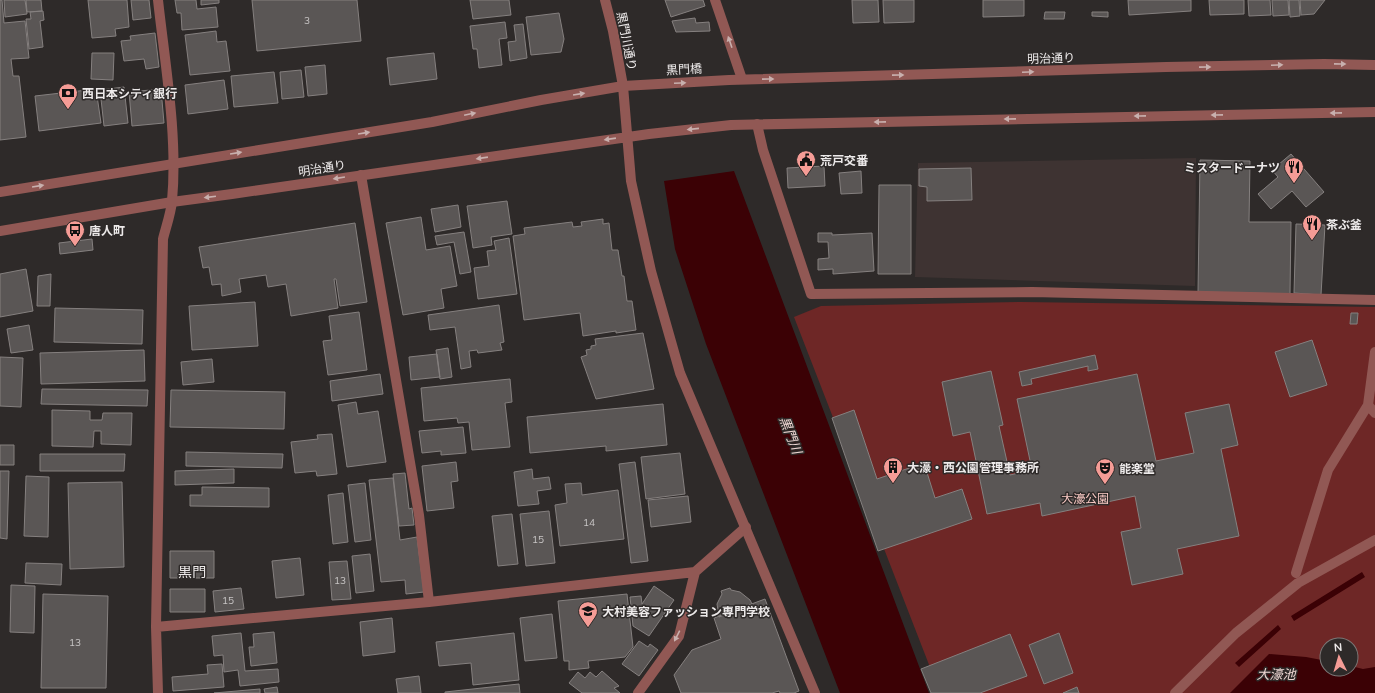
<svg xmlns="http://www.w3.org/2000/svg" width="1375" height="693" font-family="Mulish,'Noto Sans JP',sans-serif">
	<rect width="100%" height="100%" fill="#2e2a29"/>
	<path fill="#3e3332" d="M1196,158L1195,286L915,277L918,163Z"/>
	<path fill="#6e2726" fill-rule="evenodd" d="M1022,302L1375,307V693H940L794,317L821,306ZM1327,645H1351V669H1327Z"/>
	<path fill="#3b0105" d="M734,171L929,693H840L706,344L675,249L664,181Z
		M1362,572L1365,577L1294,621L1291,616Z
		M1278,625L1281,629L1239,667L1235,663Z
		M1269,654L1306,657L1327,661V669H1351V666L1363,669L1375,667V693H1230Z"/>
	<path fill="#5a5655" stroke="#85807f" d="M0,0H2L4,23L25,21L29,58L11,59L13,76H19L26,137L0,140Z
		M4,0H25L27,14L5,17Z
		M26,0H41L42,11L27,12Z
		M88,0H127L129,27L115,29L116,36L92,38Z
		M131,0H149L151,18L133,20Z
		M175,0H196L197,9L216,7L218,27L182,30L181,13H177Z
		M201,0H219V3L201,5Z
		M252,0H357L361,41L257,51Z
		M470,0H509L511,15L473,19Z
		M665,0H703L705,6L671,17Z
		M852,0H878L879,22L853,23Z
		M883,0H914V22L884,23Z
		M983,0H1024V16L983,17Z
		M1128,0H1191V11L1129,15Z
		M1209,0H1244V14L1210,15Z
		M1248,0H1270L1271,15L1249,16Z
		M1272,0H1288L1289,15L1273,16Z
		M1289,0H1299L1300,16L1290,17Z
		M1300,0H1325L1314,14L1301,15Z
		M43,11L44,20L40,21L43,47L29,49L26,19H31L30,12Z
		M1045,12H1065L1064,19H1044Z
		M1092,12H1108V17L1092,16Z
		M559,13L564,39L561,52L531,55L526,17Z
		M695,18L696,23L709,22L710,31L676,32L672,21Z
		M505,22L507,38L499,39L502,65L479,68L477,49H473L470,26Z
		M523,24L527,58L510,61L508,42L516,41L514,25Z
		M216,31L217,42L226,41L230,71L190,75L185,35Z
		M155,33L159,67L146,69L144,59L124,61L121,41L131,40L130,36Z
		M92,53H114L113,80L91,79Z
		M434,53L437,79L390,85L387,58Z
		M325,65L327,94L308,96L305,67Z
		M301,70L304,97L282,99L280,72Z
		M274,72L278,103L234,107L231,76Z
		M224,80L228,109L188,114L185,85Z
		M124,87L128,123L104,126L100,90Z
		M96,89L101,123L39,131L35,96Z
		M161,89L164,123L132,126L129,92Z
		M1291,154L1324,192L1306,207L1292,191L1271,209L1258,194L1278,177L1272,170Z
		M1200,160L1250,161L1249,222H1291L1290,294L1198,292Z
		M824,166L825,186L788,188L787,168Z
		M971,168L972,200L927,201V187L919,186V169Z
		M861,171L862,193L841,194L839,173Z
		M879,185H911V274H878Z
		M507,201L512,234L491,237L492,245L473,248L467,206Z
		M458,205L461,227L435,232L431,209Z
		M421,217L426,250L450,246L457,286L441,289L444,308L403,315L386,223Z
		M603,219V224L609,223L612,250H618L622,276H624L627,301H632L636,330L616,333V331L583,336L580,313L524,320L513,236L525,234L524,228L572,222L573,227L582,226L581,222Z
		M355,223L367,302L340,306L336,279H334L338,308L291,316L286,284L268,287L266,275L239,279L241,292L222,296L221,284L212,285L209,267L203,268L199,247Z
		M1296,224L1325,225L1321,295L1294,293Z
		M464,232L471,272L460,274L454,242L437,245L435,236Z
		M818,233H832V235L872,233L874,271L833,274V269L818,270V259L829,258L828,242H818Z
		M509,238L517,294L478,299L474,268L489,266L487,251L496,250L494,241Z
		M92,239L93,250L60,254L59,243Z
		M26,269L33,311L0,317V274Z
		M51,274L50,306H37L38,276Z
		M255,302L258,346L192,350L189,306Z
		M499,305L504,342L500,343L502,350L478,353L477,350L469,351L471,367L461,369L455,327L430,330L428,315Z
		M55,308L143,310L142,344L54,342Z
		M359,312L367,370L328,375L323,341L332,340L329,316Z
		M1351,313H1358L1357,324H1350Z
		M29,325L33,350L11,353L7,329Z
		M643,333L654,389L596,399L581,357L587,355L586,350L591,349V346L596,345L595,339Z
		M1312,340L1327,385L1290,397L1275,352Z
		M448,348L452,377L440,379L436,350Z
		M144,350L145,381L41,384L40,353Z
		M437,354L440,377L411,380L409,357Z
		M1095,355L1098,369L1088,371V366L1031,379L1032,384L1022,386L1019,372Z
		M0,357L23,358L21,407L0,406Z
		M212,359L214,382L183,385L181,362Z
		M991,371L1003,425L999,426L1010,475L1032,470L1017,399L1137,374L1156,461L1194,453L1185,413L1229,404L1238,445L1221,449L1239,536L1177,549L1183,574L1132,585L1121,532L1141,528L1135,496L1042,516L1040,503L987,514L970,432L953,436L942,382Z
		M380,374L383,394L332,401L330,381Z
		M510,379L512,402L505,403L510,447L472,450L469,422L458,423L457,418L424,421L421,388Z
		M42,389L148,390L147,406L41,404Z
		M171,390L285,392L284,429L170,427Z
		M356,402L358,414L378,411L386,462L347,467L338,405Z
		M663,404L667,445L606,451V446L530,453L527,417Z
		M52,410L90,411V420H102L103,413H132L131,445L101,444V431H94L93,447L52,446Z
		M854,410L877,479L924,463L935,498L962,489L972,519L878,551L832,418Z
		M463,427L466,453L441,455V451L422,453L419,431Z
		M332,434L337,474L317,476L316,471L295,473L291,442L318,439L317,435Z
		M0,445H14V465H0Z
		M186,452L283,454L282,468L186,466Z
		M680,453L685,494L646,499L641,457Z
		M40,454H125L124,471H40Z
		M456,462L458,481L451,482L454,508L427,511L422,466Z
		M635,462L648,561L631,563L619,464Z
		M234,469V483L175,485V471Z
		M532,469L533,479L549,477L551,489L537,491L539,504L518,506L514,472Z
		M0,471H9L7,539L0,538Z
		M405,473L409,509L412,508L414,525L399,526L393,474Z
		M26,476L49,477L48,537L24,536Z
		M393,478L400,540L417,537L424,592L406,594L405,580L381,582L369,480Z
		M122,482L124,567L70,569L68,483Z
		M365,483L371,540L355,542L348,485Z
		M581,483L582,495L618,490L624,539L560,546L555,505L567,503L565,484Z
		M202,487L269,488V507L190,506V495H202Z
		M343,493L348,542L333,544L328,495Z
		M688,496L691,522L651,527L648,500Z
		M549,511L555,563L526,566L520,514Z
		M512,514L518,564L498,566L492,516Z
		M170,551H214V578H170Z
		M370,554L374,591L356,593L352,556Z
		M300,558L304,595L276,598L272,561Z
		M347,561L351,599L332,600L329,562Z
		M26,563L62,564L61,585L25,583Z
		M11,585L35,586L34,633L10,632Z
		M654,586L674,600L649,636L633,626L630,597L641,596L642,604Z
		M241,588L244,609L215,612L213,591Z
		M730,588L731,590L740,592L750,600L752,604L719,617L717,604L722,594L721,591Z
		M170,589H205V612H170Z
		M43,594L108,596L106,688H41Z
		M627,594L633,647L625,657L588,661L589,668L569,670V661H564L558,601Z
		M765,599L799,691L794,693H780L779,691L772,693H681L674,675L692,650L721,639L714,618Z
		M552,614L557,658L525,661L520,618Z
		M392,618L395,652L363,656L360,622Z
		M274,632L277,663L251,666L249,647H254L253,634Z
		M241,633L245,671L278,669L279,682L240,686L238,670L224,672L223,655L214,656L212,636Z
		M514,633L519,680L473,685L471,663L439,666L436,642Z
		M1059,633L1073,673L1044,684L1029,645Z
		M1010,634L1027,676L980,693H931L921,669Z
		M639,641L648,647L650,644L658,650L639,676L622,664Z
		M222,664L224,687L173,691L172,677L208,674L207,665Z
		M602,671L619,686L614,688L620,693H582L569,683L578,672L585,678L590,672L596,677Z
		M419,676L421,693H398L396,679Z
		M519,684L520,693H445V692Z
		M277,687L278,693H265L264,689Z
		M1077,687L1079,693H1063Z
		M260,689V693H214Z"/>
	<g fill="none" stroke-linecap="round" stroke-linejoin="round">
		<path stroke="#915854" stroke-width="10" d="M1368,405L1375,413
			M1296,573L1328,470L1368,405L1375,352"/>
		<path stroke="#915854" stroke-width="10" d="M1175,693L1236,633L1298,583L1375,540"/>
		<path stroke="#915854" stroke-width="10" d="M158,0C165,64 178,137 172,201C171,213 166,227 163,239L156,627L158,693
			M715,0L742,79
			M757,124L763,150L811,294L1032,292L1375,300
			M361,175L419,515L429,602
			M156,627L429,602L695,572
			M638,693L679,636L695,572L746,527"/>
		<path stroke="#915854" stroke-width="10" d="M605,0L613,31L623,86L631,181L651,271L680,373L815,693
			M0,192L432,122L541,100L623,86L729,80L1166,67L1324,64L1375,65
			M0,231L172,202L232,194L649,134L731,125L1375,112"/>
	</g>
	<defs><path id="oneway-solid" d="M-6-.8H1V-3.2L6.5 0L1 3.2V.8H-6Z"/></defs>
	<g fill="#c8b0ae">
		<use href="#oneway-solid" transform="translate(730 42) rotate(-109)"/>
		<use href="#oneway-solid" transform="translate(1340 64) rotate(1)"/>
		<use href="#oneway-solid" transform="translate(1277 65) rotate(-2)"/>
		<use href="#oneway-solid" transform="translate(1205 67) rotate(-1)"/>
		<use href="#oneway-solid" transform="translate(1028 72) rotate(-2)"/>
		<use href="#oneway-solid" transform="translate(898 75) rotate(-1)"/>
		<use href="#oneway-solid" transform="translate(768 79) rotate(-1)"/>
		<use href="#oneway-solid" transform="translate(680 83) rotate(-3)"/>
		<use href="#oneway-solid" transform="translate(579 94) rotate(-9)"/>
		<use href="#oneway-solid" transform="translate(1336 113) rotate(179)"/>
		<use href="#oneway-solid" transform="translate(470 114) rotate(-12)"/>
		<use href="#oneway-solid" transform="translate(1217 115) rotate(179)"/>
		<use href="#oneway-solid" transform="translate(1140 116) rotate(179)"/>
		<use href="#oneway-solid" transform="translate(1010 119) rotate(179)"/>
		<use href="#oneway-solid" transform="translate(880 122) rotate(179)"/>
		<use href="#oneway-solid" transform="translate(693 129) rotate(174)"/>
		<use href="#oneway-solid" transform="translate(364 133) rotate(-9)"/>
		<use href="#oneway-solid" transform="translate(610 139) rotate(172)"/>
		<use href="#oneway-solid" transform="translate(236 153) rotate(-9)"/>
		<use href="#oneway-solid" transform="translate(482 158) rotate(172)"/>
		<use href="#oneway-solid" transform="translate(339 178) rotate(171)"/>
		<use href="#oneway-solid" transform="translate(38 186) rotate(-9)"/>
		<use href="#oneway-solid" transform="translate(210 197) rotate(173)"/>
		<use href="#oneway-solid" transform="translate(677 636) rotate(117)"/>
	</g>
	<defs>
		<symbol id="bank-pin" viewBox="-11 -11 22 30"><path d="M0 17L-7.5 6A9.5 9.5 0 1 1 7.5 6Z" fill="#f59c96" stroke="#2e2a29"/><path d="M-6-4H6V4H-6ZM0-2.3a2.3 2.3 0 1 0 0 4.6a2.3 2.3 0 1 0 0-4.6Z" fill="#111"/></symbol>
		<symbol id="civic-pin" viewBox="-11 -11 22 30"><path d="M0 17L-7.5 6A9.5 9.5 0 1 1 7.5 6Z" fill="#f59c96" stroke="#2e2a29"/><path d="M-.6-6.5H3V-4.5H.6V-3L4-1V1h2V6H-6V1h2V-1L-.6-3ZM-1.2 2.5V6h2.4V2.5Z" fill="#111"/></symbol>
		<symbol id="restaurant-pin" viewBox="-11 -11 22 30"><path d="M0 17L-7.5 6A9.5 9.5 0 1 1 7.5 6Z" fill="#f59c96" stroke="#2e2a29"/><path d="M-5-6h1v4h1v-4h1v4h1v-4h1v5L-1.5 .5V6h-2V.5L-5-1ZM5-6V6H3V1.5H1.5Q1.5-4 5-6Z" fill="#111"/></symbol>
		<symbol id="bus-pin" viewBox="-11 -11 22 30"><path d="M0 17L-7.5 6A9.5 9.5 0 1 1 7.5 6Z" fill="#f59c96" stroke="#2e2a29"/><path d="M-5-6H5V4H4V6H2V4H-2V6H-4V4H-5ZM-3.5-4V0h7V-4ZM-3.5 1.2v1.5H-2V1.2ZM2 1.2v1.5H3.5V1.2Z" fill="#111"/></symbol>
		<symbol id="building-pin" viewBox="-11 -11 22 30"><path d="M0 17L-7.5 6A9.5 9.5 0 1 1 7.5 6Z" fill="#f59c96" stroke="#2e2a29"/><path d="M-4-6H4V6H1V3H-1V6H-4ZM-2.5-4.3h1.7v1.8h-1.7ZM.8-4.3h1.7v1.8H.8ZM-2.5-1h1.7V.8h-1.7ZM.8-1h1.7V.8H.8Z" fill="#111"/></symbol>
		<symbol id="theatre-pin" viewBox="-11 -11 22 30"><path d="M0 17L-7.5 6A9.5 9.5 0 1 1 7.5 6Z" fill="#f59c96" stroke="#2e2a29"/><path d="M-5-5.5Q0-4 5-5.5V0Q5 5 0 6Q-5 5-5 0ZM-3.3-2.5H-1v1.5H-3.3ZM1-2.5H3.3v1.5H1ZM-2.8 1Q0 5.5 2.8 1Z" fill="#111"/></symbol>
		<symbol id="university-pin" viewBox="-11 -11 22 30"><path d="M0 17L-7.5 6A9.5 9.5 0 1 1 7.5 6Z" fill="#f59c96" stroke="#2e2a29"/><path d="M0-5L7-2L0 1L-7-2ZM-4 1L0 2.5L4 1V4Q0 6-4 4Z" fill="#111"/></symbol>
	</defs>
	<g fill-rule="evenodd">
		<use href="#bank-pin" x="57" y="82" width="22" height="30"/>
		<use href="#civic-pin" x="795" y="149" width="22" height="30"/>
		<use href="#restaurant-pin" x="1283" y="156" width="22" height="30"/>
		<use href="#restaurant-pin" x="1301" y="213" width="22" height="30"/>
		<use href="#bus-pin" x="64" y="219" width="22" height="30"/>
		<use href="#building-pin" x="882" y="456" width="22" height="30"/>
		<use href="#theatre-pin" x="1094" y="457" width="22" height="30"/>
		<use href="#university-pin" x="577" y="600" width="22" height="30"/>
	</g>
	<g text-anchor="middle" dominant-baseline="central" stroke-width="3" stroke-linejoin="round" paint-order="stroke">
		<g font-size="10" fill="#c8c5c5">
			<text x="307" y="20">3</text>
			<text x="589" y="522">14</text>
			<text x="538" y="539">15</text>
			<text x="340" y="580">13</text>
			<text x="228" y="600">15</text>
			<text x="75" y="642">13</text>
		</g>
		<g font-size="12" fill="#edeaea" stroke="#2e2a29">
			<text transform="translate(627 41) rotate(79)">黒門川通り</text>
			<text transform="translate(1051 58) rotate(-2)">明治通り</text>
			<text transform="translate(684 69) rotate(-3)">黒門橋</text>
			<text transform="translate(322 168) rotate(-9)">明治通り</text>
		</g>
		<g font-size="12" font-weight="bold" fill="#edeaea" stroke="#2e2a29" text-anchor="start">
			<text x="82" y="93">西日本シティ銀行</text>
			<text x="820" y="160">荒戸交番</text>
			<text x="1280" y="167" text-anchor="end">ミスタードーナツ</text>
			<text x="1326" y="224">茶ぶ釜</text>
			<text x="89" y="230">唐人町</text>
			<text x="907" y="467">大濠・西公園管理事務所</text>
			<text x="1119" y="468">能楽堂</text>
			<text x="602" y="611">大村美容ファッション専門学校</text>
		</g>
		<g font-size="12" fill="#facac5" stroke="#2e2a29">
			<text x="1085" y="498">大濠公園</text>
		</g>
		<g font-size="13" font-style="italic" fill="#efd7d4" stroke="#2e2a29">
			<text transform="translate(791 435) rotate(69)">黒門川</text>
			<text x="1276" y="674">大濠池</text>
		</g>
		<g font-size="14" fill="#edeaea" stroke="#2e2a29">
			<text x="192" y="572">黒門</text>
		</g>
	</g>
	<g transform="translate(1339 657) rotate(355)"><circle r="19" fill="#2e2a29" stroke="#7a7776"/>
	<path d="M0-3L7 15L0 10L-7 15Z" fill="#f59c96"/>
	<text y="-6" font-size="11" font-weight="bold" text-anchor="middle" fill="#edeaea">N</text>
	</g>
</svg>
